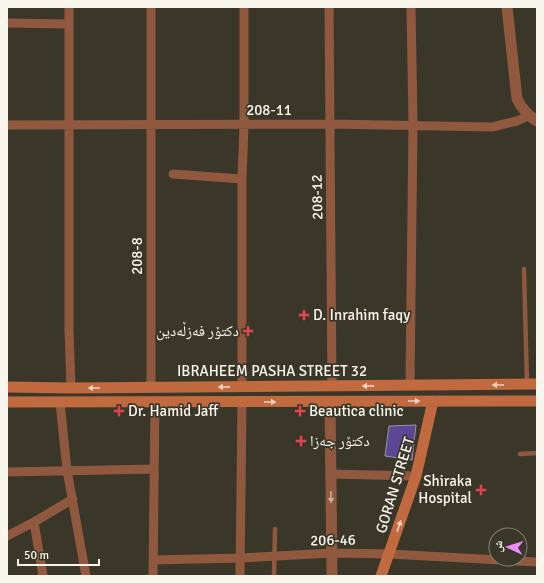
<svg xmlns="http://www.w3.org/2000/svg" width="544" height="583" font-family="Signika,'Noto Naskh Arabic',sans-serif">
	<rect width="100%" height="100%" fill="#3a3729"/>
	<path fill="#5c4695" stroke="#9896a5" d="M416,425L412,460L385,456L389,426Z"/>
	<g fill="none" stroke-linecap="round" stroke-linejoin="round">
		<path stroke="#90593f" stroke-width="4.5" d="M524,269L527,384
			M520,454L537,453
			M274,576L275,529"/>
		<path stroke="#90593f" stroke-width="9" d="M69,7V330L71,388
			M329,7L332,386
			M7,23L69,24
			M7,125L330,124L492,127L517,121L528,116
			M173,174L242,179
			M410,385L413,125L411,7
			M242,387V179L244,125V7
			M151,388V7
			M60,402L67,470L86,576
			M7,472L154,469
			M330,474L416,476
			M34,522L43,576
			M7,536L34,522L73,499
			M153,560L241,558L332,553L389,554L537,562
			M153,576L155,403
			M240,576L242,402"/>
		<path stroke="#90593f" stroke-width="11" d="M507,7L517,99C522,109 527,115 537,121
			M330,402L332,576"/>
		<path stroke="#c1693f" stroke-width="11" d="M7,387L71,388L537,384
			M7,402L537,401
			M381,576L416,476L433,401"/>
	</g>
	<defs><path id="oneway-solid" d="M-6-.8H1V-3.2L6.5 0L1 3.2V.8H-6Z"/></defs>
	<g fill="#ead2c1">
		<use href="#oneway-solid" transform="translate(498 385) rotate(180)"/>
		<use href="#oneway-solid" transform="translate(368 386) rotate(179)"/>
		<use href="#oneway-solid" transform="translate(224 387) rotate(179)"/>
		<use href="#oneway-solid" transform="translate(94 388) rotate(180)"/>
		<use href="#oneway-solid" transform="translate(414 401)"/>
		<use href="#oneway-solid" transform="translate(270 402)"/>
		<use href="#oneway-solid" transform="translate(399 526) rotate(-71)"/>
	</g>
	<use fill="#c9af9e" href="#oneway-solid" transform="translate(331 497) rotate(89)"/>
	<g fill="#e0444e" stroke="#3a3729" stroke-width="1.5">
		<path d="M302 309h4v4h4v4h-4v4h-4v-4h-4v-4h4z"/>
		<path d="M246 325h4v4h4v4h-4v4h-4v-4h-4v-4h4z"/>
		<path d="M117 405h4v4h4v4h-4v4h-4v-4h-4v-4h4z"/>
		<path d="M298 405h4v4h4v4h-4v4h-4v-4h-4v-4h4z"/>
		<path d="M299 435h4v4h4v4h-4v4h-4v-4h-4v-4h4z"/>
		<path d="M479 484h4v4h4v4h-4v4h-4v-4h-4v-4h4z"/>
	</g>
	<g text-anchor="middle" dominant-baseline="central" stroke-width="3.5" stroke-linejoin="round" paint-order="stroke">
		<g font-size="15" fill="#f7f5ec" stroke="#3a3729">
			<text x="269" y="110">208-11</text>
			<text transform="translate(317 197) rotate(-91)">208-12</text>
			<text transform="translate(137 256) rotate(-90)">208-8</text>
			<text x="272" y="371">IBRAHEEM PASHA STREET 32</text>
			<text transform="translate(395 485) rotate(-73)">GORAN STREET</text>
			<text transform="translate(333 540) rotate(-1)">206-46</text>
		</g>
		<g font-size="15" fill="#f7f5ec" stroke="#3a3729" text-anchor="start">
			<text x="313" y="315">D. Inrahim faqy</text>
			<text x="239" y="331" text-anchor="end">دکتۆر فەزڵەدین</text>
			<text x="128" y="411">Dr. Hamid Jaff</text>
			<text x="309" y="411">Beautica clinic</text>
			<text x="310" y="441">دکتۆر جەزا</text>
			<text x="472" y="481" text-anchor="end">Shiraka<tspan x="472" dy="17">Hospital</tspan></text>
		</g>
	</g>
	<rect width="544" height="583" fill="none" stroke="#f7f5ec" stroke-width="16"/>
	<g transform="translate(508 547) rotate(274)"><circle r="19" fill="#3a3729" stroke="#868377"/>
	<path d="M0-3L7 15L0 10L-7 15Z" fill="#ec8cfa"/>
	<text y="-6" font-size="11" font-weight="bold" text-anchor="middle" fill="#f7f5ec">ش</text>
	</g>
	<path d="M18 559v6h81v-6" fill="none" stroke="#f7f5ec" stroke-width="2"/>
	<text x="24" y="559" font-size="12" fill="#f7f5ec" stroke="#3a3729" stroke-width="3" paint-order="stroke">50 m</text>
</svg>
